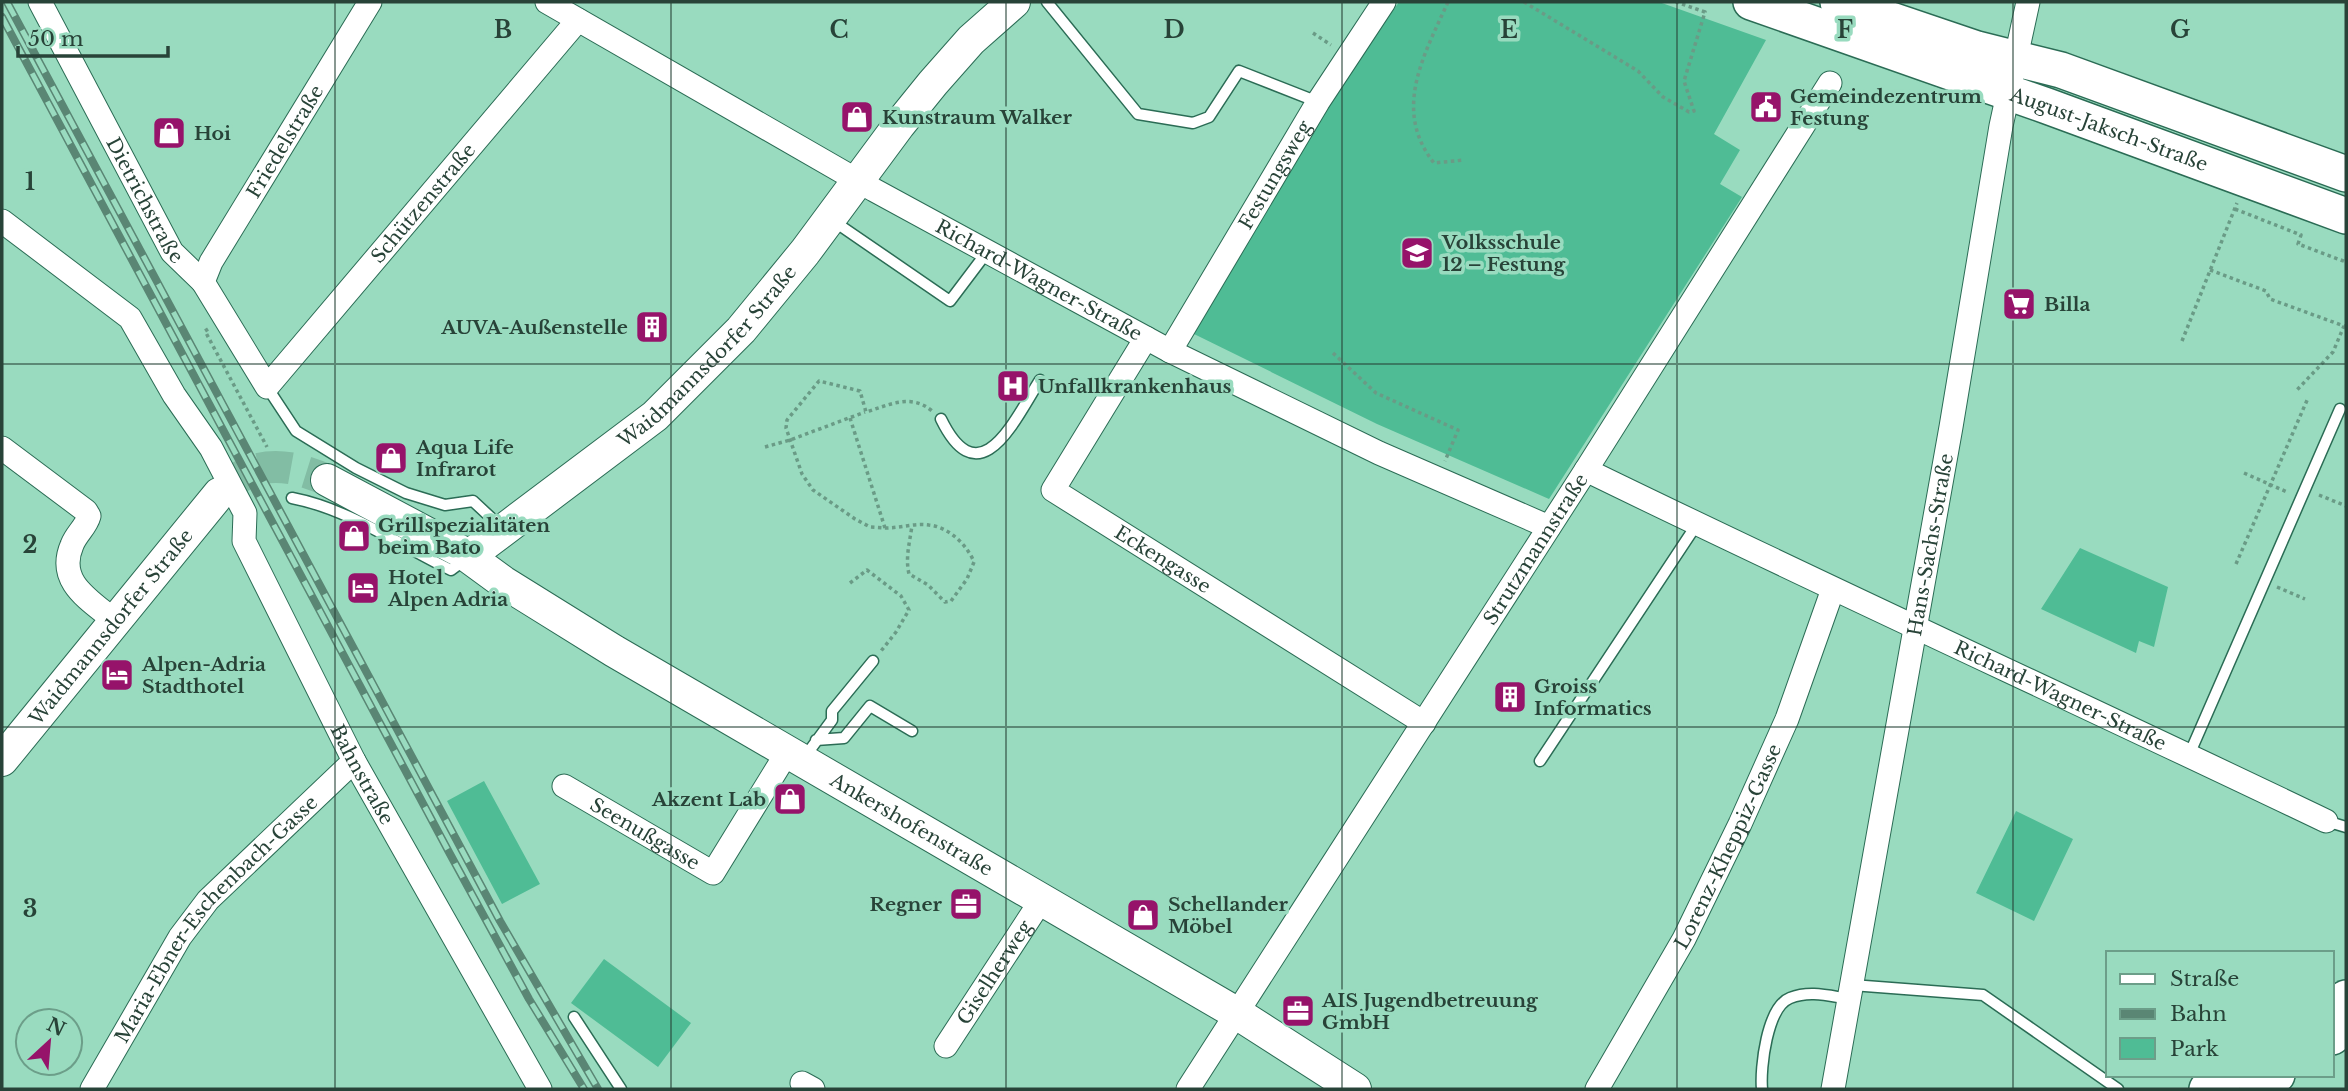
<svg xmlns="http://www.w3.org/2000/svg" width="2348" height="1091" font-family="'Libre Baskerville',serif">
	<rect width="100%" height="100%" fill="#99dbbf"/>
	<path fill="#4fbc95" d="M1399,2H1659L1766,40L1714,134L1740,150L1720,184L1742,197L1549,499L1377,424L1194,334L1331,100Z
		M2080,548L2168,587L2154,647L2139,641L2136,653L2041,609Z
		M484,781L540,884L502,904L447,801Z
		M2016,811L2073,839L2034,921L1976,893Z
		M604,959L691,1023L658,1067L571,1003Z"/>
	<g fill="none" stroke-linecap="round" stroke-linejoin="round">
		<path stroke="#82bda4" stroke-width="32" stroke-dasharray="32 16" stroke-linecap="butt" d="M219,494C253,459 285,462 327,480"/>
		<defs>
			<path id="lane" d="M1047,2L1138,114L1193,123L1209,117L1239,71L1318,102
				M832,220L950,301L987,252
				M267,387L296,431L356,468L406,493L445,505L473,501L502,528
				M941,419C980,499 1015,419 1040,380
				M292,498C349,509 399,545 451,570L467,558
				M816,740L844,738L870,706L912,731
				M2189,755L2340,409
				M804,758L832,720V711L873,661
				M1540,761L1697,524
				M2326,821L2346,827
				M1852,985L1983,995L2118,1089
				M574,1017L621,1089
				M1762,1089C1760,1068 1767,1007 1790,998C1810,990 1829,996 1850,999"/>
			<g id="street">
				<path id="s1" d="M40,2L172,252L203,282L267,387L578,20"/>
				<path id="s2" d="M547,2L874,190L1170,351L1379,453L1549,527"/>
				<path id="s3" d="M2,221L130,318L174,395L211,448L245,513L244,541L354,761L540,1089"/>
				<path id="s4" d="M203,282L211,262L370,2"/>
				<path id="s5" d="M1146,338L1053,490L1424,723"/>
				<path id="s6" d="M1170,351L1318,102L1384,2"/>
				<path d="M2,448L86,511L89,516C86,527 76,534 72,545C56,582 90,600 115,621"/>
				<path id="s7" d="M1586,470C1832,590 2080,703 2326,821"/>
				<path id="s8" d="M564,786L713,873L788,751"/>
				<path id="s9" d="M946,1046L1042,899"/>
				<path d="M802,1083L813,1089"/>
				<path id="s10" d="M92,1089L180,937L208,900L354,761"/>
				<path id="s11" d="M1188,1089L1586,470L1830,83"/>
				<path id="s12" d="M1597,1089L1684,939L1740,824L1787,719L1833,589"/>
				<path id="s13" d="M1833,1089L1951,427L2001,126L2028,2"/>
			</g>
			<g id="secondary">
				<path id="s14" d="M327,480L462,552L503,582L614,651L1238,1014L1355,1089"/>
				<path id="s15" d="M469,556L655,416L741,330L805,252L899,125L933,83L971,40L1014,2"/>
				<path id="s16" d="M2,760L219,494"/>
			</g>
			<g id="primary">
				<path id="s17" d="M1751,2L2047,106L2346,216"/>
				<path d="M1838,2L1977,49L2061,70L2346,174"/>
				<path d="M2332,1007L2346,998"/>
				<path d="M2332,1037L2346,1027"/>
				<path d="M2207,1089L2228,1075"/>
				<path d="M2257,1089L2277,1075"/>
			</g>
		</defs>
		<use href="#lane" stroke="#2b6c55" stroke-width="13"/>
		<use href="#street" stroke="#2b6c55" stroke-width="25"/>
		<use href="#secondary" stroke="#2b6c55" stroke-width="34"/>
		<use href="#primary" stroke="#2b6c55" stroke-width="38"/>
		<path stroke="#6a9b86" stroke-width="3.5" stroke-dasharray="3.5 3.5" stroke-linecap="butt" d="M1448,2C1424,55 1392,110 1434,163L1464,160
			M1524,2L1638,71L1663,97L1689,112L1694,111L1684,81L1705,12L1676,2
			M1313,33L1331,45
			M2235,209L2301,235L2298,244L2346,262
			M2210,270L2266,291L2270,299L2344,326L2333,352L2295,392
			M208,329L205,331L267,447
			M2182,341L2237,203
			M1333,353L1376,393L1458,430L1445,461
			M850,418L885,528L870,527L855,519L813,490L802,474L786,428L787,420L819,381L860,391L866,412C889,405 911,393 932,411
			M765,447L790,440L865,412
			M2244,473L2287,492
			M2319,495L2346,506
			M885,528C900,528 915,523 929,525C949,527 967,545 974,562L967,579L951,601L945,602L928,585L909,574C905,557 910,542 912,525
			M2236,564L2308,398
			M850,583L867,570L901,596L909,610L896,632L881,651
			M2277,587L2305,599"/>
		<use href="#lane" stroke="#fff" stroke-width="10"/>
		<use href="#street" stroke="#fff" stroke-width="23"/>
		<use href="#secondary" stroke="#fff" stroke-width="32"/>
		<use href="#primary" stroke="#fff" stroke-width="35"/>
		<defs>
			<path id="rail" d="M7,2L500,921L598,1089
				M2,17L450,854L529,999L584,1089"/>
		</defs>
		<use href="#rail" stroke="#5a8674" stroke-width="8"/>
		<use href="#rail" stroke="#99dbbf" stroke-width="5" stroke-dasharray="16" stroke-linecap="butt"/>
	</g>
	<path fill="none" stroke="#284338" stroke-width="2" stroke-opacity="0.55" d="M335,2V1089M671,2V1089M1006,2V1089M1342,2V1089M1677,2V1089M2013,2V1089M2,364H2346M2,727H2346"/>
	<defs>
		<symbol id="civic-square" viewBox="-11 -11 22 22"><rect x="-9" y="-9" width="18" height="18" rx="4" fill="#96136a" stroke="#99dbbf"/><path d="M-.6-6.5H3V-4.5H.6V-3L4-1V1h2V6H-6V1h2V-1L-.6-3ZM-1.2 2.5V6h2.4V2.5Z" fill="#fff"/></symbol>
		<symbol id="shop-square" viewBox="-11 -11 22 22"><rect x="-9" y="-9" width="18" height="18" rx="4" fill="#96136a" stroke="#99dbbf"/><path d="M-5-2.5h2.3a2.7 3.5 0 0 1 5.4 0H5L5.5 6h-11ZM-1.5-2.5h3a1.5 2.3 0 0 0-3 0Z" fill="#fff"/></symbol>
		<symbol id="school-square" viewBox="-11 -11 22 22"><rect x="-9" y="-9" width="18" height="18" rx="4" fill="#96136a" stroke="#99dbbf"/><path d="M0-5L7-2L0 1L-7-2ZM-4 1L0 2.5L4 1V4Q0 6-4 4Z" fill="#fff"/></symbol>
		<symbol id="supermarket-square" viewBox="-11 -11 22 22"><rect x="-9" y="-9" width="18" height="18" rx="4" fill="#96136a" stroke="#99dbbf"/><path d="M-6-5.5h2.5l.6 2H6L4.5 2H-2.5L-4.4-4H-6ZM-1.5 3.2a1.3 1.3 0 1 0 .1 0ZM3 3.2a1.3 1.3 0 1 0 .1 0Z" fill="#fff"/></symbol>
		<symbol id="building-square" viewBox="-11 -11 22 22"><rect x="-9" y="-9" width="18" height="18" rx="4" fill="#96136a" stroke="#99dbbf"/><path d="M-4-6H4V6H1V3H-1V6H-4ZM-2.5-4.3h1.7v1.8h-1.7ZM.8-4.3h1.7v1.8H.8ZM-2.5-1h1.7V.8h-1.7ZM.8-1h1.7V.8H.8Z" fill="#fff"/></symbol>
		<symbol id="hospital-square" viewBox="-11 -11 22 22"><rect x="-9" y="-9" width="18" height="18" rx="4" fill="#96136a" stroke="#99dbbf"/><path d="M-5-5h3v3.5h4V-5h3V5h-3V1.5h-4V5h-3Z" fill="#fff"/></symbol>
		<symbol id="hotel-square" viewBox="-11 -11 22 22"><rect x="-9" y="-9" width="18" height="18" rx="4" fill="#96136a" stroke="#99dbbf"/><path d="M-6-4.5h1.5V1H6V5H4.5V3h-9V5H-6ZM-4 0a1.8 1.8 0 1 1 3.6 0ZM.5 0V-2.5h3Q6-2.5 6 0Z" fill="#fff"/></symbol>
		<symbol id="office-square" viewBox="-11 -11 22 22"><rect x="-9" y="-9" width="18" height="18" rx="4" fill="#96136a" stroke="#99dbbf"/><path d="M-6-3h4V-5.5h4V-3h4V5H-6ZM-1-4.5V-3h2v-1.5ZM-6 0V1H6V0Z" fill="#fff"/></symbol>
	</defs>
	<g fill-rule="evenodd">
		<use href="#civic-square" x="1747" y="88" width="38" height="38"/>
		<use href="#shop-square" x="838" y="98" width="38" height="38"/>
		<use href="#shop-square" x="150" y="114" width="38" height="38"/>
		<use href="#school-square" x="1398" y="234" width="38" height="38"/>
		<use href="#supermarket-square" x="2000" y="285" width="38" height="38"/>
		<use href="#building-square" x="633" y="308" width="38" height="38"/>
		<use href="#hospital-square" x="994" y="367" width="38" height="38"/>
		<use href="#shop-square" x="372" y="439" width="38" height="38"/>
		<use href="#shop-square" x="335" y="517" width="38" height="38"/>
		<use href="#hotel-square" x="344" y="569" width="38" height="38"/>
		<use href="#hotel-square" x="98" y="656" width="38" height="38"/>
		<use href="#building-square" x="1491" y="678" width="38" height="38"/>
		<use href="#shop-square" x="771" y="780" width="38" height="38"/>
		<use href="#office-square" x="947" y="885" width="38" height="38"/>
		<use href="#shop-square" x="1124" y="896" width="38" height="38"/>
		<use href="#office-square" x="1279" y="992" width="38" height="38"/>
	</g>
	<g text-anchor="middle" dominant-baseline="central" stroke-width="7" stroke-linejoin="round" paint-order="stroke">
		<g font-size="19" font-weight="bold" fill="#284338" stroke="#99dbbf" text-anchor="start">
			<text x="1790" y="96">Gemeindezentrum<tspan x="1790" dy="22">Festung</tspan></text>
			<text x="882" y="117">Kunstraum Walker</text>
			<text x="194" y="133">Hoi</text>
			<text x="1442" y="242">Volksschule<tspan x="1442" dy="22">12 – Festung</tspan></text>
			<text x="2044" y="304">Billa</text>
			<text x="628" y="327" text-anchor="end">AUVA-Außenstelle</text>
			<text x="1038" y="386">Unfallkrankenhaus</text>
			<text x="416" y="447">Aqua Life<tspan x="416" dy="22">Infrarot</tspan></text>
			<text x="378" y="525">Grillspezialitäten<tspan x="378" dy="22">beim Bato</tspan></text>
			<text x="388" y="577">Hotel<tspan x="388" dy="22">Alpen Adria</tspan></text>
			<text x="142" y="664">Alpen-Adria<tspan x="142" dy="22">Stadthotel</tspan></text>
			<text x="1534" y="686">Groiss<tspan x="1534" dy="22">Informatics</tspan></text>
			<text x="766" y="799" text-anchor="end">Akzent Lab</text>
			<text x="942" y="904" text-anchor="end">Regner</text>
			<text x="1168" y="904">Schellander<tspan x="1168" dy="22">Möbel</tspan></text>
			<text x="1322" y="1000">AIS Jugendbetreuung<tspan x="1322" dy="22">GmbH</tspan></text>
		</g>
		<g font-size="19" fill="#284338" stroke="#99dbbf">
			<text stroke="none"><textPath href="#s17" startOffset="380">August-Jaksch-Straße</textPath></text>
			<text stroke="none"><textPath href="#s4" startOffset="163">Friedelstraße</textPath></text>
			<text stroke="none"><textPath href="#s6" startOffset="205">Festungsweg</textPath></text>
			<text stroke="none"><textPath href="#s1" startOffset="224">Dietrichstraße</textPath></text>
			<text stroke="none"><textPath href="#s1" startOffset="690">Schützenstraße</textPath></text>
			<text stroke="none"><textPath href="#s2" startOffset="565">Richard-Wagner-Straße</textPath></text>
			<text stroke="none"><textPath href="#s15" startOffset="312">Waidmannsdorfer Straße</textPath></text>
			<text stroke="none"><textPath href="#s13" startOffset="553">Hans-Sachs-Straße</textPath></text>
			<text stroke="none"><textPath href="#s11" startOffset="642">Strutzmannstraße</textPath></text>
			<text stroke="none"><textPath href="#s5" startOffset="308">Eckengasse</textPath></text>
			<text stroke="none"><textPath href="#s16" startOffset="172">Waidmannsdorfer Straße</textPath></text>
			<text stroke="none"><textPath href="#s7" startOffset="525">Richard-Wagner-Straße</textPath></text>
			<text stroke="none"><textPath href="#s3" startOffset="677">Bahnstraße</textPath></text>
			<text stroke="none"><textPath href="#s14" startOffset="679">Ankershofenstraße</textPath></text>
			<text stroke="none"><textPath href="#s8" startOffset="94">Seenußgasse</textPath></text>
			<text stroke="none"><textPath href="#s12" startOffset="276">Lorenz-Kheppiz-Gasse</textPath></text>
			<text stroke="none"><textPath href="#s10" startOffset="212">Maria-Ebner-Eschenbach-Gasse</textPath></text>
			<text stroke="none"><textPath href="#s9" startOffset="88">Giselherweg</textPath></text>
		</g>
	</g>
	<g font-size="23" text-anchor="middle" font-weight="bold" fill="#284338" stroke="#99dbbf" stroke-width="7" stroke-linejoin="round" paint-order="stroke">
		<text x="503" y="38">B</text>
		<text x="839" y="38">C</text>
		<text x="1174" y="38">D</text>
		<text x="1509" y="38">E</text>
		<text x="1845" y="38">F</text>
		<text x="2180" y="38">G</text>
		<text x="30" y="190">1</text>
		<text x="30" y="553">2</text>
		<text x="30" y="917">3</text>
	</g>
	<rect width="2348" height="1091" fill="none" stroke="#284338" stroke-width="7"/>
	<rect x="2106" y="951" width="228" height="126" fill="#99dbbf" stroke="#6c9e89" stroke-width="2"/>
	<rect x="2120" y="974" width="35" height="10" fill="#ffffff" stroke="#6c9e89" stroke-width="2"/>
	<text x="2170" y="986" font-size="21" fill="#284338">Straße</text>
	<rect x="2120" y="1009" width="35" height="10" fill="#5a8674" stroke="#6c9e89" stroke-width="2"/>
	<text x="2170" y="1021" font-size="21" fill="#284338">Bahn</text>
	<rect x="2120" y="1038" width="35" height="21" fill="#4fbc95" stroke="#6c9e89" stroke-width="2"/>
	<text x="2170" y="1056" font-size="21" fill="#284338">Park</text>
	<g transform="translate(49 1042) rotate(26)"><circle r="33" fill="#99dbbf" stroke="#6c9e89" stroke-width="2"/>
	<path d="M0-5L12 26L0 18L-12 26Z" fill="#96136a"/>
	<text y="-10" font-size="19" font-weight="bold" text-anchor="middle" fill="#284338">N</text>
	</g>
	<path d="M18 46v10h150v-10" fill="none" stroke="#284338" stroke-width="3.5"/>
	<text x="28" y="46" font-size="21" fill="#284338" stroke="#99dbbf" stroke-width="5" paint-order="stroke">50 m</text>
</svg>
